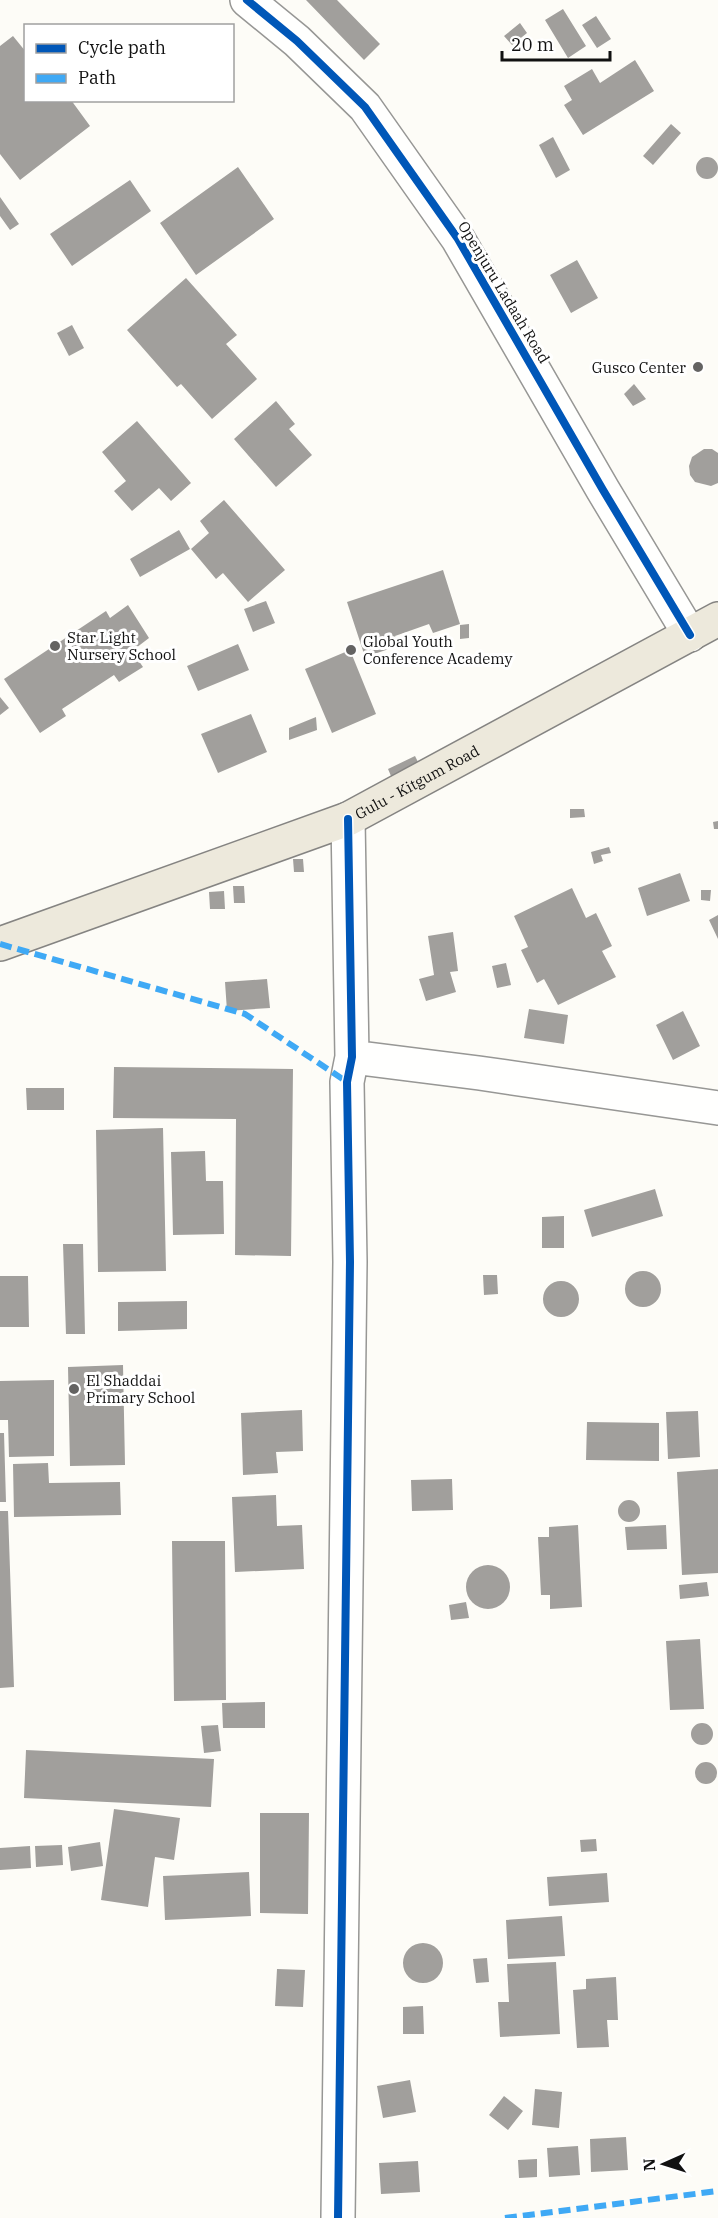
<svg xmlns="http://www.w3.org/2000/svg" width="718" height="2218" font-family="'IBM Plex Serif',serif">
	<rect width="100%" height="100%" fill="#fdfcf7"/>
	<path fill="#a19f9c" d="M306,0H337L380,44L364,60Z
		M563,9L586,46L568,58L545,20Z
		M596,16L611,39L597,48L582,25Z
		M520,23L527,33L512,45L504,36Z
		M13,36L26,52V100H71L90,126L20,180L0,154V46Z
		M635,60L654,91L583,135L564,105L572,100L564,86L592,69L600,83Z
		M671,124L681,133L653,165L643,156Z
		M553,137L570,170L556,178L539,145Z
		M696 168a11 11 0 1 1 22 0a11 11 0 1 1-22 0Z
		M238,167L274,219L196,275L160,223Z
		M130,180L151,211L72,266L50,234Z
		M0,197L19,224L10,230L0,216Z
		M577,260L598,298L571,313L550,275Z
		M186,278L237,335L226,344L257,379L212,419L181,384L177,387L127,330Z
		M72,325L84,348L69,356L57,333Z
		M634,384L646,399L633,406L624,394Z
		M276,401L295,424L289,429L312,455L276,487L234,439Z
		M137,421L191,483L171,501L159,488L132,511L114,491L126,481L102,452Z
		M704,449H712L718,453V483L711,486L695,482L690,475L689,466L692,457Z
		M224,500L285,570L248,602L223,573L216,579L191,549L209,533L200,521Z
		M179,530L190,549L140,577L130,559Z
		M443,570L460,624L433,633L429,624L395,636L398,646L365,657L347,602Z
		M266,601L275,623L253,632L244,609Z
		M128,605L149,638L132,651L143,667L119,682L114,675L62,709L66,716L40,733L4,679L106,611L110,618Z
		M469,624V638L460,639V625Z
		M238,644L249,670L198,691L187,666Z
		M350,650L376,714L332,733L305,669Z
		M0,697L9,708L0,715Z
		M251,714L267,752L218,773L201,734Z
		M316,717L317,730L289,740V728Z
		M415,756L422,770L394,783L388,769Z
		M570,809H584L585,817L570,818Z
		M718,821V829H714L713,822Z
		M609,847L611,853L601,855L603,861L594,864L591,852Z
		M293,859H303L304,872H294Z
		M680,873L690,901L647,916L638,888Z
		M233,886H244L245,903H234Z
		M572,888L586,918L596,913L612,946L602,951L616,977L558,1005L544,979L537,983L521,950L528,947L514,916Z
		M701,890H711L710,901L701,900Z
		M224,891L225,909H210L209,892Z
		M718,915V939L709,920Z
		M453,932L458,971L450,972L456,992L426,1001L419,979L434,975L428,936Z
		M506,963L511,985L497,988L492,966Z
		M267,979L270,1008L227,1011L225,982Z
		M529,1009L568,1015L564,1044L524,1038Z
		M683,1011L700,1046L673,1060L656,1025Z
		M114,1067L293,1069L291,1256L235,1255L236,1119L113,1118Z
		M26,1088H64V1110H27Z
		M163,1128L166,1271L98,1272L96,1130Z
		M205,1151L206,1181H223L224,1234L173,1235L171,1152Z
		M655,1189L663,1216L592,1237L584,1210Z
		M564,1216V1248H542V1217Z
		M63,1244H83L85,1334H66Z
		M625 1289a18 18 0 1 1 36 0a18 18 0 1 1-36 0Z
		M483,1275H497L498,1294L484,1295Z
		M0,1276H28L29,1327H0Z
		M543 1299a18 18 0 1 1 36 0a18 18 0 1 1-36 0Z
		M187,1301V1329L118,1331V1302Z
		M123,1365L125,1465L70,1466L68,1367Z
		M54,1380V1456L9,1457L8,1420H0V1381Z
		M302,1410L303,1451L276,1452L278,1473L243,1475L241,1413Z
		M698,1411L700,1457L668,1459L666,1412Z
		M587,1422L659,1423V1461L586,1460Z
		M0,1433H4L6,1502H0Z
		M48,1463L49,1483L120,1482L121,1515L14,1517L13,1464Z
		M718,1469V1573L682,1575L677,1472Z
		M452,1479L453,1510L412,1511L411,1480Z
		M276,1495L277,1526L302,1525L304,1569L235,1572L232,1497Z
		M618 1511a11 11 0 1 1 22 0a11 11 0 1 1-22 0Z
		M0,1511H8L14,1687L0,1688Z
		M578,1525L582,1607L550,1609V1595H541L538,1537H549V1527Z
		M666,1525L667,1549L627,1550L625,1527Z
		M172,1541H225L226,1700L174,1701Z
		M466 1587a22 22 0 1 1 44 0a22 22 0 1 1-44 0Z
		M707,1582L709,1596L680,1599L679,1585Z
		M466,1602L469,1618L451,1620L449,1605Z
		M700,1639L704,1709L670,1710L666,1641Z
		M265,1702V1728H223L222,1703Z
		M691 1734a11 11 0 1 1 22 0a11 11 0 1 1-22 0Z
		M218,1725L221,1751L204,1753L201,1726Z
		M26,1750L214,1759L211,1807L24,1798Z
		M695 1773a11 11 0 1 1 22 0a11 11 0 1 1-22 0Z
		M114,1809L180,1818L174,1860L155,1857L148,1907L101,1900Z
		M260,1813H309L308,1914L260,1913Z
		M596,1839L597,1851L581,1852L580,1840Z
		M100,1842L103,1866L71,1871L68,1847Z
		M62,1845L63,1865L36,1867L35,1846Z
		M30,1846L31,1868L0,1870V1848Z
		M249,1872L251,1916L165,1920L163,1876Z
		M607,1873L609,1902L549,1906L547,1877Z
		M562,1916L565,1956L508,1959L506,1920Z
		M403 1963a20 20 0 1 1 40 0a20 20 0 1 1-40 0Z
		M487,1958L489,1982L476,1983L473,1959Z
		M556,1962L560,2034L500,2037L498,2002H509L507,1964Z
		M277,1969L305,1970L303,2007L275,2006Z
		M616,1977L618,2020H607L609,2047L577,2048L573,1990L586,1989V1979Z
		M423,2006L424,2034H403V2007Z
		M410,2080L416,2112L383,2118L377,2086Z
		M535,2089L562,2092L559,2128L532,2125Z
		M504,2096L523,2111L508,2130L489,2115Z
		M626,2137L628,2170L591,2172L590,2139Z
		M578,2146L580,2175L549,2177L547,2148Z
		M537,2159V2177L519,2178L518,2160Z
		M418,2161L420,2192L381,2194L379,2163Z"/>
	<g fill="none" stroke-linecap="round" stroke-linejoin="round">
		<defs>
			<path id="street" d="M247,0L297,41L365,107L458,239L603,490L690,635
				M352,1057L479,1073L718,1108
				M338,2218L350,1262L347,1082L352,1057L348,819"/>
			<g id="primary">
				<path id="s1" d="M0,944L348,819L718,619"/>
			</g>
		</defs>
		<use href="#street" stroke="#979795" stroke-width="36"/>
		<use href="#primary" stroke="#858482" stroke-width="36"/>
		<use href="#street" stroke="#fffffe" stroke-width="33"/>
		<use href="#primary" stroke="#ede9dc" stroke-width="33"/>
		<path stroke="#3fa9f5" stroke-width="6" stroke-dasharray="12 6" stroke-linecap="butt" d="M0,944L245,1014L347,1082
			M505,2218L718,2191"/>
		<defs>
			<path id="cycleway" d="M247,0L297,41L365,107L458,239L603,490L690,635
				M338,2218L350,1262L347,1082L352,1057L348,819"/>
		</defs>
		<use href="#cycleway" stroke="#fff" stroke-width="11"/>
		<use href="#cycleway" stroke="#0057b8" stroke-width="8"/>
	</g>
	<g fill="#646362" stroke="#fff" stroke-width="2">
		<circle cx="698" cy="367" r="6"/>
		<circle cx="55" cy="646" r="6"/>
		<circle cx="351" cy="650" r="6"/>
		<circle cx="74" cy="1389" r="6"/>
	</g>
	<g text-anchor="middle" dominant-baseline="central" stroke-width="6" stroke-linejoin="round" paint-order="stroke">
		<g font-size="15" fill="#111" stroke="#fff">
			<text transform="translate(504 292) rotate(59)">Openjuru Ladaah Road</text>
			<text stroke="none"><textPath href="#s1" startOffset="448">Gulu - Kitgum Road</textPath></text>
		</g>
		<g font-size="15" fill="#111" stroke="#fff" text-anchor="start">
			<text x="686" y="367" text-anchor="end">Gusco Center</text>
			<text x="67" y="637">Star Light<tspan x="67" dy="17">Nursery School</tspan></text>
			<text x="363" y="641">Global Youth<tspan x="363" dy="17">Conference Academy</tspan></text>
			<text x="86" y="1380">El Shaddai<tspan x="86" dy="17">Primary School</tspan></text>
		</g>
	</g>
	<rect x="24" y="24" width="210" height="78" fill="#ffffff" stroke="#a0a0a0" stroke-width="1.5"/>
	<rect x="36" y="44" width="30" height="9" fill="#0057b8" stroke="#a0a0a0" stroke-width="1.5"/>
	<text x="78" y="54" font-size="18" fill="#111111">Cycle path</text>
	<rect x="36" y="74" width="30" height="9" fill="#3fa9f5" stroke="#a0a0a0" stroke-width="1.5"/>
	<text x="78" y="84" font-size="18" fill="#111111">Path</text>
	<g transform="translate(664 2164) rotate(267)" stroke="#ffffff" stroke-width="4.5" paint-order="stroke">
	<path d="M0-4.5L10 22L0 15L-10 22Z" fill="#111111"/>
	<text y="-9" font-size="16" font-weight="bold" text-anchor="middle" fill="#111111">N</text>
	</g>
	<path d="M502 51v9h108v-9" fill="none" stroke="#111111" stroke-width="3"/>
	<text x="511" y="51" font-size="18" fill="#111111" stroke="#ffffff" stroke-width="4.5" paint-order="stroke">20 m</text>
</svg>
